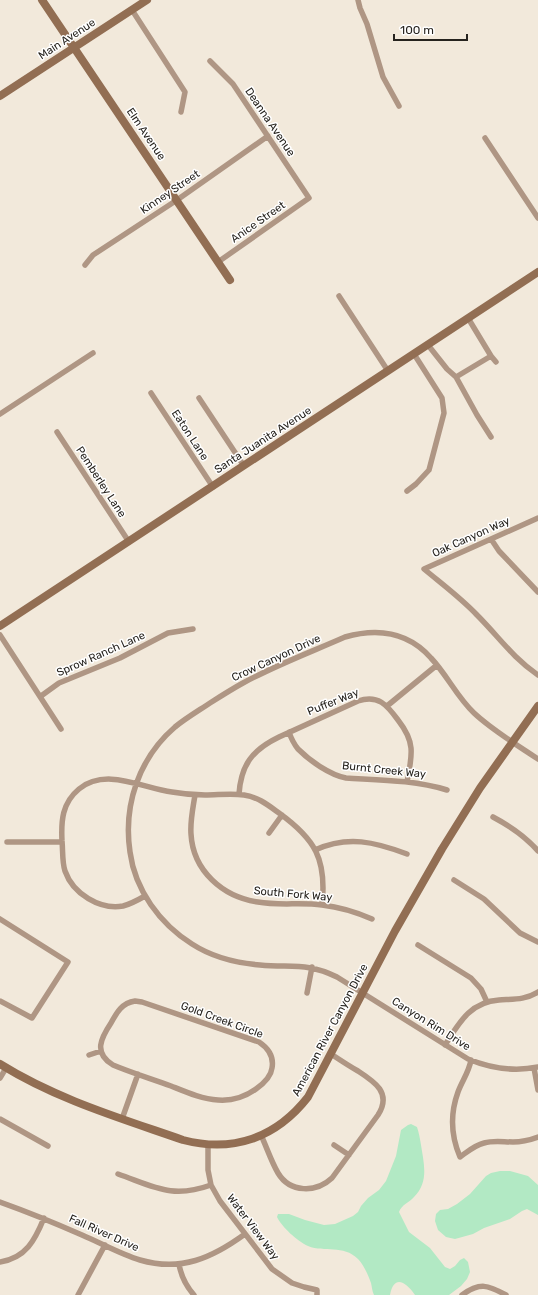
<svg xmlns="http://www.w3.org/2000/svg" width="538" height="1295" font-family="Rubik,sans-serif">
	<rect width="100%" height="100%" fill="#f2e9db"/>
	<path fill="#b2e9c4" d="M411,1124L417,1127C419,1133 420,1139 421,1145C424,1164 429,1182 414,1197C409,1203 402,1204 399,1212L409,1232L430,1248L445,1267L450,1269L455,1266L460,1260L464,1258L468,1262L470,1272L467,1279L461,1286L449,1295H415C406,1282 394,1274 390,1295H374C372,1291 372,1287 371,1283C368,1275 364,1265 358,1259C343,1244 325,1253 308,1246C297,1241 282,1227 277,1217L278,1214H289L305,1220L324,1225L335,1224L353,1216L358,1212L361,1206L368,1198L379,1190L386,1181L396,1156L401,1130L408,1125Z
		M500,1171H510L528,1176L538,1185V1215L527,1209L522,1211L510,1219L484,1228L473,1234L455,1239L446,1237L438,1230L435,1221L436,1214L440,1210L448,1209L457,1204L470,1194L486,1176L491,1173Z"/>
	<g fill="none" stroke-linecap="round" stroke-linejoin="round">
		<path stroke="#af9684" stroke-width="5.5" d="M358,0L360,8L367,24L383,77L399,106
			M132,10L185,92L181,112
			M210,61L233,84L309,198L218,262
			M485,138L538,218
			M85,265L93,255L177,200L268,136
			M339,296L388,371
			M468,318L491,356L496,362
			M428,345L447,369L456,377L477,415L491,437
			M456,377L491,356
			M151,393L213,487
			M199,398L244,466
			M0,414L93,353
			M57,432L129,542
			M407,491L416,484L429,470L444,413L442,398L414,354
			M538,518L424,569C442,584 461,598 477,615C499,637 512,657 538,675
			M491,539L499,551L538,592
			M0,635L61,729
			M41,696L59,683L120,658L168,633L193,629
			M387,706L437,665
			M289,732C291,738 294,744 298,749C310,761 330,775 346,778C380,780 414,780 447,790
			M538,759C517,745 492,730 474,713C457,697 447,675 431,658C408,632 377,628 345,637C311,652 276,665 243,683C232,689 221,696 210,703C198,711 186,718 175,727C139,758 123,805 130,852C135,890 160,924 192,944C212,957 236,963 260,965C291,968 307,962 337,977L468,1059C490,1068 514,1072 538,1067
			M239,794C241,765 252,750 279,737L358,701C378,694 387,705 398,720C405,729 410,737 411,748C412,759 409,771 407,782
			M195,795C193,808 190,821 191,834C193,871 223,897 258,902C279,906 301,902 322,905C339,907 356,912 372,919
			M493,817C510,826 525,836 538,851
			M269,833L282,815
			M7,842H62
			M315,850C348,835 375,842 407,854
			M454,880L484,899L520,933L538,942
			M145,896C138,900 131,904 123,906C100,910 73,894 65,871C62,862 63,851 62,841C61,821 62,803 79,789C106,767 142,788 172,792C183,794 194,795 205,795C218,795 231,793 244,795C258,797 268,805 279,813C315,839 327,859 322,905
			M0,919L68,962L32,1018L0,1001
			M418,945L471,978L481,989L487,1002
			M307,993L312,967
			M135,1001L142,1002L259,1042C268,1048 274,1057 272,1068C271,1077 263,1084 256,1089C245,1097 232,1101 218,1100C202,1099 186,1092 171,1086C152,1079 132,1073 113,1065C93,1053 101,1038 111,1023C117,1012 122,1003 135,1001Z
			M445,1045C459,1023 470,1002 499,1000C514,999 525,1000 538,992
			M89,1055L101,1051
			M471,1060C469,1072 462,1081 458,1092C450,1114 451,1136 460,1157C467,1152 475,1145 484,1143C494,1140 503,1142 513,1142C522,1142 530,1140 538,1137
			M534,1068L538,1090
			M0,1078L6,1068
			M0,1119L48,1146
			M122,1119L138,1074
			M261,1135C267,1148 271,1161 278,1173C290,1193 316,1193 332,1178L378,1115C392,1093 375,1082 358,1071C349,1066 340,1060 331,1054
			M208,1145V1170L211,1185L220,1201L272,1269L292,1283L304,1287L317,1290V1295
			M334,1145L349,1155
			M118,1174C155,1187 172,1199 211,1185
			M0,1202C28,1212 55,1223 82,1235C101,1243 120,1254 140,1260C181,1272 212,1258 245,1234
			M0,1262C26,1258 35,1240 44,1218
			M179,1264C181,1276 186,1286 194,1295
			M78,1295L105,1245
			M462,1295C480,1282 488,1285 506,1295"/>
		<path stroke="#926e53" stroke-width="8" d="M42,0L230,280
			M0,96L147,0
			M0,626L538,272
			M0,1064C56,1099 120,1118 183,1140C233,1153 276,1138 308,1097L395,931L442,849L480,788L538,706"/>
	</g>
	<g text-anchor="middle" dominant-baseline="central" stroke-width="3" stroke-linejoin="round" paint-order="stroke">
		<g font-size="11" fill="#26231e" stroke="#fff">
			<text transform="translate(67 39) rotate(-33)">Main Avenue</text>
			<text transform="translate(270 122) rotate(56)">Deanna Avenue</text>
			<text transform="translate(146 134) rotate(56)">Elm Avenue</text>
			<text transform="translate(170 192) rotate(-34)">Kinney Street</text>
			<text transform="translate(258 222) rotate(-35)">Anice Street</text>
			<text transform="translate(190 435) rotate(57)">Eaton Lane</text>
			<text transform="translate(263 440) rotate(-33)">Santa Juanita Avenue</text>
			<text transform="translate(101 482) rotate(57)">Pemberley Lane</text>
			<text transform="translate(471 537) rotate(-24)">Oak Canyon Way</text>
			<text transform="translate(101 654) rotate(-24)">Sprow Ranch Lane</text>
			<text transform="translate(276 658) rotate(-25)">Crow Canyon Drive</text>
			<text transform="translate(333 702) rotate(-22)">Puffer Way</text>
			<text transform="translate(384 770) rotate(6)">Burnt Creek Way</text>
			<text transform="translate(293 894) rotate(5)">South Fork Way</text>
			<text transform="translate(222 1020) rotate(20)">Gold Creek Circle</text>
			<text transform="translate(431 1024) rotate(32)">Canyon Rim Drive</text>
			<text transform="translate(330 1030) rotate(-62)">American River Canyon Drive</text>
			<text transform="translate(253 1227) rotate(53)">Water View Way</text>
			<text transform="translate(104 1233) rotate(24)">Fall River Drive</text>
		</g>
	</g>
	<path d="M394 34v6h73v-6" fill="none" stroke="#26231e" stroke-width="2"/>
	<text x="400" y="34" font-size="12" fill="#26231e" stroke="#ffffff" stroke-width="3" paint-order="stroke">100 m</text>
</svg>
